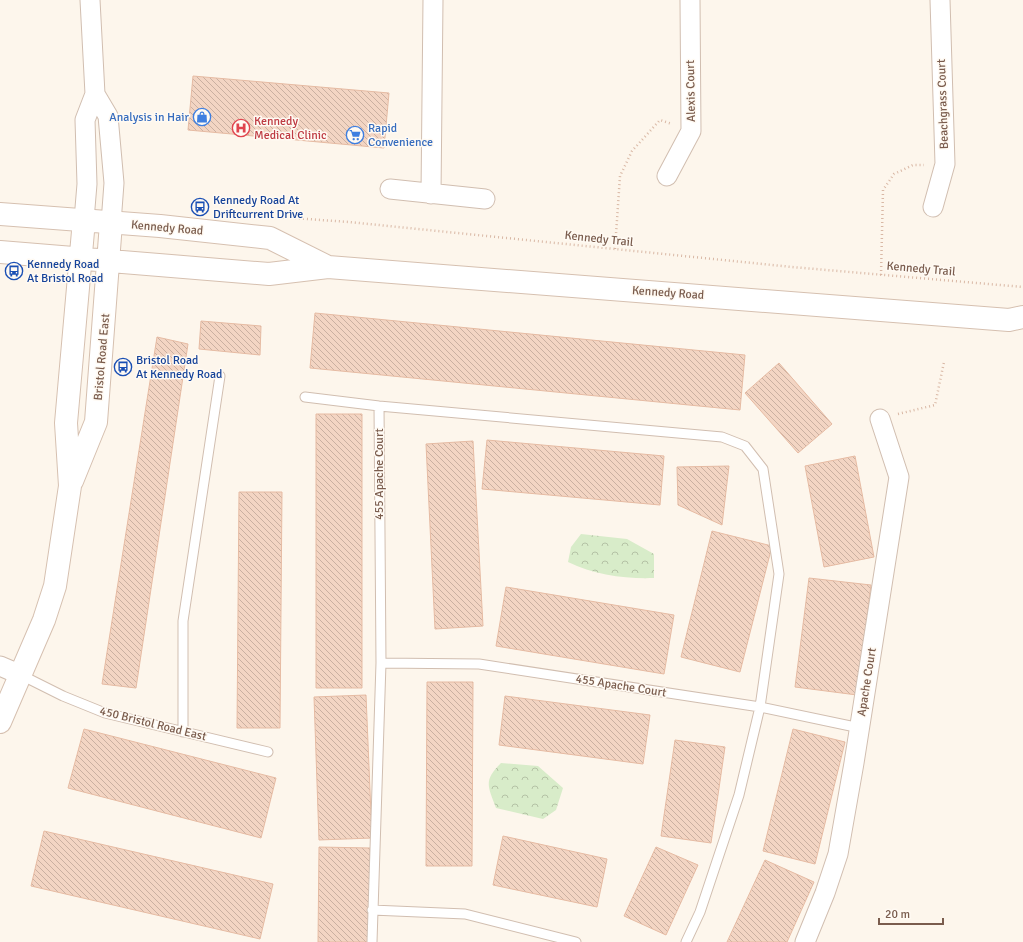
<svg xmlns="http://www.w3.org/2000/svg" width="1023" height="942" font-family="Signika,sans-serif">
	<defs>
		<pattern id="forest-crowns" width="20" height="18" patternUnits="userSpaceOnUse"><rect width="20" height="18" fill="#d8ecc9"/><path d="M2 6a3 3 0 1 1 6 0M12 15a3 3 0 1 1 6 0" fill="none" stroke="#b4c2a5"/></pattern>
		<pattern id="building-back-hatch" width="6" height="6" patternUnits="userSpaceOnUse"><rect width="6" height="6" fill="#f3d5c3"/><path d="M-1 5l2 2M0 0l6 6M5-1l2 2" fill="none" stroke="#cab0a1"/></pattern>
	</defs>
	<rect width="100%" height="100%" fill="#fdf6ec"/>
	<path fill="url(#forest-crowns)" d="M581,534L627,539L654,554V578C626,579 594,575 568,562L571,547Z
		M501,763L538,766L563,788L556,810L543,819L496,808C488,786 483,781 501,763Z"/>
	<path fill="url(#building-back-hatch)" stroke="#e6bba3" d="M193,76L389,93L384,148L188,130Z
		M315,313L745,355L740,410L310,368Z
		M201,321L261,326L260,355L199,349Z
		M157,337L188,344L136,688L102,684Z
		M779,363L832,424L798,453L745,393Z
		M316,414H362V688H316Z
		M487,440L664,456L660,505L482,489Z
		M473,441L483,626L435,629L426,444Z
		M855,456L874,557L824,567L805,466Z
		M729,466L722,525L678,505L677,467Z
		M239,492H282L280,728H237Z
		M712,531L772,546L740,672L681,657Z
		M809,578L871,585L857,695L795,687Z
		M506,587L674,615L664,674L496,646Z
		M427,682H473L472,866H426Z
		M366,695L372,838L319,840L314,697Z
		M505,696L650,715L643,764L499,745Z
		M84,729L276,778L261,838L68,788Z
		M793,729L845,742L815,864L763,851Z
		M675,740L725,747L711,843L661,836Z
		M44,831L273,884L260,939L31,886Z
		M503,836L607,859L597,907L493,885Z
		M319,847L370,848L369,942H318Z
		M656,847L698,865L666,935L624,916Z
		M765,860L814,882L787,942H727Z"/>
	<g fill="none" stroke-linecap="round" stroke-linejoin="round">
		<defs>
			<path id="lane" d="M305,397L379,406L722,437L745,446L763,469L779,574L760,707L739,795L700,912L686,942
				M381,663L479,664L760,707L860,728
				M21,675L63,696L105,713L268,752
				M183,732V621L220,376
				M372,910L465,914L576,942
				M372,942L381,663L379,406"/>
			<path id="street" d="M95,94L108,116L114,183L111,223
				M667,176L691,131L690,0
				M390,189L485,199
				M431,194L433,0
				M933,207L945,164L940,0
				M84,220L87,184L85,120L95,94L90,0
				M0,666L21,675
				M805,942L825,893L838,854L854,763L899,477L880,419"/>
			<path id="secondary" d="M0,214L160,226L270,238L328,267
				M0,252L269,274L328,267L1009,320L1023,317
				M72,481L96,422L111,223
				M0,722L44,620L55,586L70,486L66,423L84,220"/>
		</defs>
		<use href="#lane" stroke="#d1beb0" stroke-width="11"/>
		<use href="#street" stroke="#d1beb0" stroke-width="21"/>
		<use href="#secondary" stroke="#d6c0b0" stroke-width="24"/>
		<path stroke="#d9b8a5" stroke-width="2.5" stroke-dasharray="1 3" stroke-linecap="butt" d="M279,217L349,222L792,267L1023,287
			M615,249L620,176L632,151L660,120L672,124
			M881,275L883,190L894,174L913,165H924
			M898,414L935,405L944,362"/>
		<use href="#lane" stroke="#fff" stroke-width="9"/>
		<use href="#street" stroke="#fff" stroke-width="19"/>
		<use href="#secondary" stroke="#fff" stroke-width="22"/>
	</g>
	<defs>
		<symbol id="shop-ring" viewBox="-11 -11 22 22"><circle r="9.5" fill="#fffaf3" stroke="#3f7fe0" stroke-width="1.5"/><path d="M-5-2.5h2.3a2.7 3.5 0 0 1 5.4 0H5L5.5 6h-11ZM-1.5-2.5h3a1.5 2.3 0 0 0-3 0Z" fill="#3f7fe0"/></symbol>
		<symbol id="hospital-ring" viewBox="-11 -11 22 22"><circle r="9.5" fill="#fffaf3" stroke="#e0444e" stroke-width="1.5"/><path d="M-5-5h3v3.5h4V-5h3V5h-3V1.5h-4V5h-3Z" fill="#e0444e"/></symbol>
		<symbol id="supermarket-ring" viewBox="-11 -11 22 22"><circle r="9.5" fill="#fffaf3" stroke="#3f7fe0" stroke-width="1.5"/><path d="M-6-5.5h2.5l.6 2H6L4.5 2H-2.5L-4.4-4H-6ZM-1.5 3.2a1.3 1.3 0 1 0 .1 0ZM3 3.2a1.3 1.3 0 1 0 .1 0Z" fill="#3f7fe0"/></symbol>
		<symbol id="bus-ring" viewBox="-11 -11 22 22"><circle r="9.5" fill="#fffaf3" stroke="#1a4fb4" stroke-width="1.5"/><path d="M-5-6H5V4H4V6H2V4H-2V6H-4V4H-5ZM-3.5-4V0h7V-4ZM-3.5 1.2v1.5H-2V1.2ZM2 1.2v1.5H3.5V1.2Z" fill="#1a4fb4"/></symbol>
	</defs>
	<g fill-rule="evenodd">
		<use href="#shop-ring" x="192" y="107" width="20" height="20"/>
		<use href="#hospital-ring" x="231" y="118" width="20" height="20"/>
		<use href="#supermarket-ring" x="345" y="125" width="20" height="20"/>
		<use href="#bus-ring" x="190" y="197" width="20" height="20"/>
		<use href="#bus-ring" x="4" y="261" width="20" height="20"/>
		<use href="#bus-ring" x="113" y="357" width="20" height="20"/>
	</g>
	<g text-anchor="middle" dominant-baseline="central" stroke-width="3" stroke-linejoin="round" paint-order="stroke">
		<g font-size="12" fill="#7a5c4d" stroke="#fffaf3">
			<text transform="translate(691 91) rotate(-91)">Alexis Court</text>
			<text transform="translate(943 104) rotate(-92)">Beachgrass Court</text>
			<text transform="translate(167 228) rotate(5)">Kennedy Road</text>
			<text transform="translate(599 239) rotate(6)">Kennedy Trail</text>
			<text transform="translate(921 269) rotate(5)">Kennedy Trail</text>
			<text transform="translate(668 293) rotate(4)">Kennedy Road</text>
			<text transform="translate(102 357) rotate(-85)">Bristol Road East</text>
			<text transform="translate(379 474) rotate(-90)">455 Apache Court</text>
			<text transform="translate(867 682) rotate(-81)">Apache Court</text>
			<text transform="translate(621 686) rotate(9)">455 Apache Court</text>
			<text transform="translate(153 724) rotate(14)">450 Bristol Road East</text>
		</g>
		<g font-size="12" fill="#366cbe" stroke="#fffaf3" text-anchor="end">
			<text x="189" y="117">Analysis in Hair</text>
			<text x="368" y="128" text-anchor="start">Rapid<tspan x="368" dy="14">Convenience</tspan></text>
		</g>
		<g font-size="12" fill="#be3a42" stroke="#fffaf3" text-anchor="start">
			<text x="254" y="121">Kennedy<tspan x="254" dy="14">Medical Clinic</tspan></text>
		</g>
		<g font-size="12" fill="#164399" stroke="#fffaf3" text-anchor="start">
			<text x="213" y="200">Kennedy Road At<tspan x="213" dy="14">Driftcurrent Drive</tspan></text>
			<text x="27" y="264">Kennedy Road<tspan x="27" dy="14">At Bristol Road</tspan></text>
			<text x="136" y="360">Bristol Road<tspan x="136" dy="14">At Kennedy Road</tspan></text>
		</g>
	</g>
	<path d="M879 918v6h64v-6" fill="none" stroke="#7a5c4d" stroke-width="2"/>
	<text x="885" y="918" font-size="12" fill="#7a5c4d" stroke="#fffaf3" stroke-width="3" paint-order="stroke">20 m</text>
</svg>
